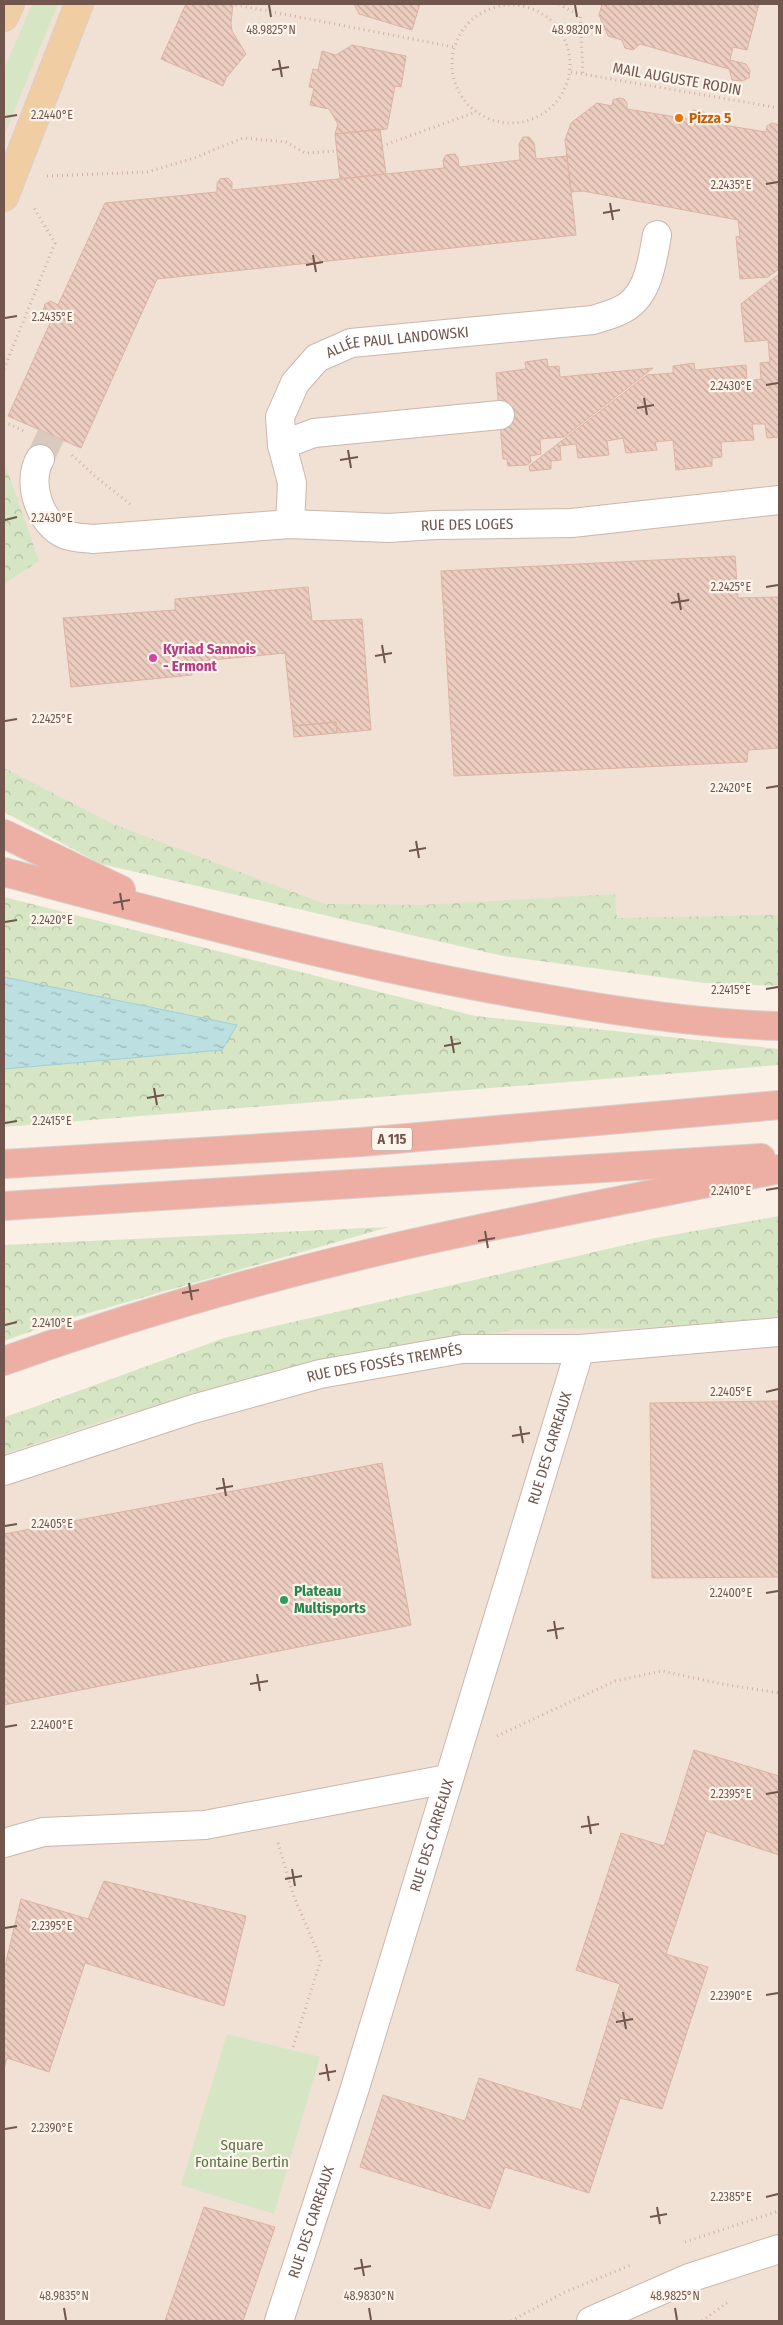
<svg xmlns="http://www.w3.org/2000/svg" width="783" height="2325" font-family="'Fira Sans Condensed',sans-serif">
	<defs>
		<pattern id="forest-crowns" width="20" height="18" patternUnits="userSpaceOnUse" patternTransform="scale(1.25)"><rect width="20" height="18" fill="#d6e6c5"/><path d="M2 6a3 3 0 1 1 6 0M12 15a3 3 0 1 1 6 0" fill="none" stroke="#b2bda2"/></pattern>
		<pattern id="water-ripples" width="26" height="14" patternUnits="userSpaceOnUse" patternTransform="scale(1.25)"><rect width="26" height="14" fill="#bcdfe1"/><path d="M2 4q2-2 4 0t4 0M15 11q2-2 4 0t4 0" fill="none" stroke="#9db8b9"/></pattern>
		<pattern id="building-back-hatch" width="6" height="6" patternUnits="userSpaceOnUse" patternTransform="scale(1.25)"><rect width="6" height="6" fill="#eccdc0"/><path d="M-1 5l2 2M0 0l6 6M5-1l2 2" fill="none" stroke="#c4a99e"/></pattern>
	</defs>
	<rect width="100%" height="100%" fill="#faf0e5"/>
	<path fill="#f0e1d4" d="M4,4H779V945L280,904L4,772Z
		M779,1287V2321H4V1417L43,1404Z"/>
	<path fill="#d6e6c5" d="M32,4H58L4,136V69Z
		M227,2034L320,2057L274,2214L181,2185Z"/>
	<path fill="url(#forest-crowns)" d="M4,461L39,561L4,584Z
		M4,768L113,824L325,904L421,905L615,894L617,918L779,915V986L705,983L503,956L101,864L4,812Z
		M4,897L475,1016L779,1049V1065L4,1127Z
		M779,1216V1319L685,1328L515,1329L123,1414L4,1454V1418L224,1338L655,1238Z
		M389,1227L54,1323L4,1341V1245Z"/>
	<path fill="url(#water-ripples)" stroke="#a3cfd2" d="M4,977L237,1025L222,1050L4,1069Z"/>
	<path fill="url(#building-back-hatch)" stroke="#ddb3a2" d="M186,4H233L231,23L232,31L246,54L226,78L223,86L161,59Z
		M354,4H420L412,30L359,14Z
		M602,4H759L747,50L733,47L730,60L746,64L750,71L749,78L742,81L732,80L729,69L640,44L633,50L625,48L622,40L608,36L599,15Z
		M352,45L406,56L401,87L395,86L387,129L335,134L338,124L329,109L310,105L314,88L309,87L313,69L318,70L322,51L336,55Z
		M619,98L624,99L627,103V109L688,119L689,113L693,110L704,112L706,115L705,122L766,132L767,126L772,123L779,125V269L768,277L740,279L736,237L740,236L738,220L583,191L571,192L565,140L571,123L597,103L612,106L613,100Z
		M380,129L386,174L340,179L335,134Z
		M523,137H529L534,143L536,159L567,156L576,235L157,279L81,448L8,416L52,319L44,316L43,311L45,304L51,301L58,305L105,203L217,192V183L220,179L228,178L232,182V190L444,168L443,160L446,155L455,154L458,158L459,167L520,160L519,144Z
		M779,274V437L767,438L765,424H752L754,440L721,442L722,457L712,458V466L676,470L673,440L655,442L657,450L626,453L623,438L607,441L609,455L578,458L576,444L560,446L561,460L551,461V469L530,471L529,466L647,375L673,373V366L694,363L695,370L746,365L747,381L761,379L760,363L770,362L768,340L745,342L741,304Z
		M547,359L548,367L559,366L560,377L653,368L564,437L540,439L541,454L530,456L531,462L527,465L508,466L507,459H503L496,373L526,369L525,362Z
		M735,556L738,598L779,597V748L748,750L747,762L454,776L441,571Z
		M308,587L312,621L362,619L371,730L337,733L336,722L293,726L285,653L191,662L192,675L71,687L63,618L175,610V599Z
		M336,722L337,733L294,737L293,726Z
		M779,1401V1577L652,1578L650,1403Z
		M382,1463L411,1625L4,1705V1534Z
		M694,1750L779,1776V1855L706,1831L666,1954L708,1967L662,2109L620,2098L589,2193L505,2167L490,2209L360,2167L383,2095L465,2121L479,2078L581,2110L620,1984L576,1970L621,1833L664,1846Z
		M104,1881L246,1916L224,2006L85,1963L49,2072L7,2058L4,2069V1970L21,1899L88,1919Z
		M204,2207L275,2227L243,2321H165Z"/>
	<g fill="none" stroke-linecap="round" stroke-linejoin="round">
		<path stroke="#d8cabf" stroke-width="28" stroke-dasharray="28 14" stroke-linecap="butt" d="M40,459L51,435"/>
		<defs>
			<g id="minor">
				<path d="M282,445L314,433L500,415"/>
				<path id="s1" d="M40,459C26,482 40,525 66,535C74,538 85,538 93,539L290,524L388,528L435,525L572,523L779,500"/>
				<path id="s2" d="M290,524L292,483L282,445L280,417L295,383L317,358L351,343L593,320C601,317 611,315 619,311C648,299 652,263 657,235"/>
				<path id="s3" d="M4,1471L193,1409L320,1374L462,1349H580L779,1332"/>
				<path d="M4,1843L43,1832L205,1825L447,1779"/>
				<path id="s4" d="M279,2321L354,2091L580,1349"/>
				<path d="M591,2321L689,2278L779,2249"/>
			</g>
			<path id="major" d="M4,17L10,4
				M4,197L79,4"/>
			<path id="highway" d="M4,834L121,890
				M4,872C182,919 360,967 542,998C620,1012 700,1024 779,1026
				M4,1164L362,1142L779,1105
				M4,1206L761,1158
				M4,1361C135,1314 270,1276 405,1245C529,1217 655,1194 779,1169"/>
		</defs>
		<use href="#minor" stroke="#cab7ad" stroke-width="30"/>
		<use href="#major" stroke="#d7d0cd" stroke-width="30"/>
		<use href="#highway" stroke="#d7d0cd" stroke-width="30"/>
		<path stroke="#d1b0a3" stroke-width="3" stroke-dasharray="1 4" stroke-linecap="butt" d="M231,4L454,47
			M559,4L580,16L583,74
			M452 64a59 59 0 1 1 118 0a59 59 0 1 1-118 0Z
			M571,72L779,108
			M382,146L476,112
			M47,176L147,172L194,158L243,138L286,142L305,153L337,151
			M4,369L55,243L34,208
			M4,422L24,431
			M72,455L96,477L130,504
			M497,1736L615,1681L662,1671L722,1684L779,1693
			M278,1843L294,1897L321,1960L292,2050
			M685,2242L779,2211
			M511,2321L565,2292L631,2265
			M702,2321L728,2302"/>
		<use href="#minor" stroke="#fff" stroke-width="28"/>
		<use href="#major" stroke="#f1cda4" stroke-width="28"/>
		<use href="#highway" stroke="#edafa3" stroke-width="28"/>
	</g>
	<path fill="none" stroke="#70564d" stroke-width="2" d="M269,5L271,17M575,5L577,17M279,60L282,77M272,70L289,67M5,117L17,115M766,184L778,182M610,203L613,220M603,213L620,210M313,255L316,272M306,265L323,262M5,318L17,316M766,385L778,383M644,398L647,415M637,408L654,405M348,450L351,468M340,460L358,457M5,520L17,517M766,587L778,585M678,593L681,610M671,603L689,600M382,645L385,663M375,656L392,653M5,721L17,719M766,788L778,786M416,841L419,858M409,851L426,848M120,893L123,910M113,903L130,900M5,922L17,920M766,989L778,987M451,1036L454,1053M444,1046L461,1043M154,1088L157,1105M147,1098L164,1095M5,1123L17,1121M766,1190L778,1188M485,1231L488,1248M478,1241L495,1238M189,1283L192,1300M182,1293L199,1290M5,1325L17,1322M766,1392L778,1389M520,1426L523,1443M512,1436L530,1433M223,1478L226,1496M216,1489L233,1486M5,1526L17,1524M766,1593L778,1591M554,1621L557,1639M547,1631L564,1628M257,1674L260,1691M250,1684L268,1681M5,1727L17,1725M766,1794L778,1792M588,1816L591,1834M581,1827L599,1824M292,1869L295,1886M285,1879L302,1876M5,1928L17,1926M766,1995L778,1993M623,2012L626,2029M616,2022L633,2019M326,2064L329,2081M319,2074L336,2071M5,2129L17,2127M766,2197L778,2194M657,2207L660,2224M650,2217L667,2214M361,2259L364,2276M354,2269L371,2266M64,2308L66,2320M369,2308L371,2320M675,2308L677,2320"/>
	<circle fill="#e8710a" stroke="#fdf4eb" stroke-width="2" cx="679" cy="118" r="5"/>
	<circle fill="#d1479c" stroke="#fdf4eb" stroke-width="2" cx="153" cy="658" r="5"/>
	<circle fill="#2e9e5b" stroke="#fdf4eb" stroke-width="2" cx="284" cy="1600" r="5"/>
	<g text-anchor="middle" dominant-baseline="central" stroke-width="4.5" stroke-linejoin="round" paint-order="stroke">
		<rect fill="#fdf4eb" stroke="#9a857c" stroke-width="1" x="372" y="1127.5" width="40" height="23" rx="4"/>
		<g font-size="14" font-weight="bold" fill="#70564d">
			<text x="392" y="1139">A 115</text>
		</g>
		<g font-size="15" fill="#70564d" stroke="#fdf4eb">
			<text transform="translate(677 79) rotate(10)">MAIL AUGUSTE RODIN</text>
			<text stroke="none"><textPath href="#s2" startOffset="262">ALLÉE PAUL LANDOWSKI</textPath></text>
			<text stroke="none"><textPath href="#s1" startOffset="491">RUE DES LOGES</textPath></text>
			<text stroke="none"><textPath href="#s3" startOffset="396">RUE DES FOSSÉS TREMPÉS</textPath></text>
			<text stroke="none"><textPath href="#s4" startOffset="914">RUE DES CARREAUX</textPath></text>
			<text stroke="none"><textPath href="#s4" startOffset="509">RUE DES CARREAUX</textPath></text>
			<text stroke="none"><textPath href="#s4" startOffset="104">RUE DES CARREAUX</textPath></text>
		</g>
		<g font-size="15" font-weight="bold" fill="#c56008" stroke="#fdf4eb" text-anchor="start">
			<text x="689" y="118">Pizza 5</text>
		</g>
		<g font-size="15" font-weight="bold" fill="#b23c85" stroke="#fdf4eb" text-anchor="start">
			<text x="163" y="649">Kyriad Sannois<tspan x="163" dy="17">- Ermont</tspan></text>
		</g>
		<g font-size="15" font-weight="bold" fill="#27864d" stroke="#fdf4eb" text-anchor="start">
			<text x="294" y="1591">Plateau<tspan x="294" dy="17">Multisports</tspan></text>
		</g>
		<g font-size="15" fill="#597447" stroke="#fdf4eb">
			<text x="242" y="2145">Square<tspan x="242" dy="17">Fontaine Bertin</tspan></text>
		</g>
	</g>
	<g font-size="12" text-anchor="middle" fill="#70564d" stroke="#fdf4eb" stroke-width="4.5" stroke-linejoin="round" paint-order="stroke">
		<text x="271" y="34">48.9825°N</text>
		<text x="577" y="34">48.9820°N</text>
		<text x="52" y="119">2.2440°E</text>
		<text x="731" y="189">2.2435°E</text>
		<text x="52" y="321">2.2435°E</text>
		<text x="731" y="390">2.2430°E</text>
		<text x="52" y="522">2.2430°E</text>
		<text x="731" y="591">2.2425°E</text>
		<text x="52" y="723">2.2425°E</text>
		<text x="731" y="792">2.2420°E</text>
		<text x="52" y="924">2.2420°E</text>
		<text x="731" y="994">2.2415°E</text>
		<text x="52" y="1125">2.2415°E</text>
		<text x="731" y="1195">2.2410°E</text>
		<text x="52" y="1327">2.2410°E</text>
		<text x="731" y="1396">2.2405°E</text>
		<text x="52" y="1528">2.2405°E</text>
		<text x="731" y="1597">2.2400°E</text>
		<text x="52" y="1729">2.2400°E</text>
		<text x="731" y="1798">2.2395°E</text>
		<text x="52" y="1930">2.2395°E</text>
		<text x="731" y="2000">2.2390°E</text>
		<text x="52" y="2132">2.2390°E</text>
		<text x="731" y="2201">2.2385°E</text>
		<text x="64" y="2300">48.9835°N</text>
		<text x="369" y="2300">48.9830°N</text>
		<text x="675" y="2300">48.9825°N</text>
	</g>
	<rect width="783" height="2325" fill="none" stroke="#70564d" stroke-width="10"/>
</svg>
